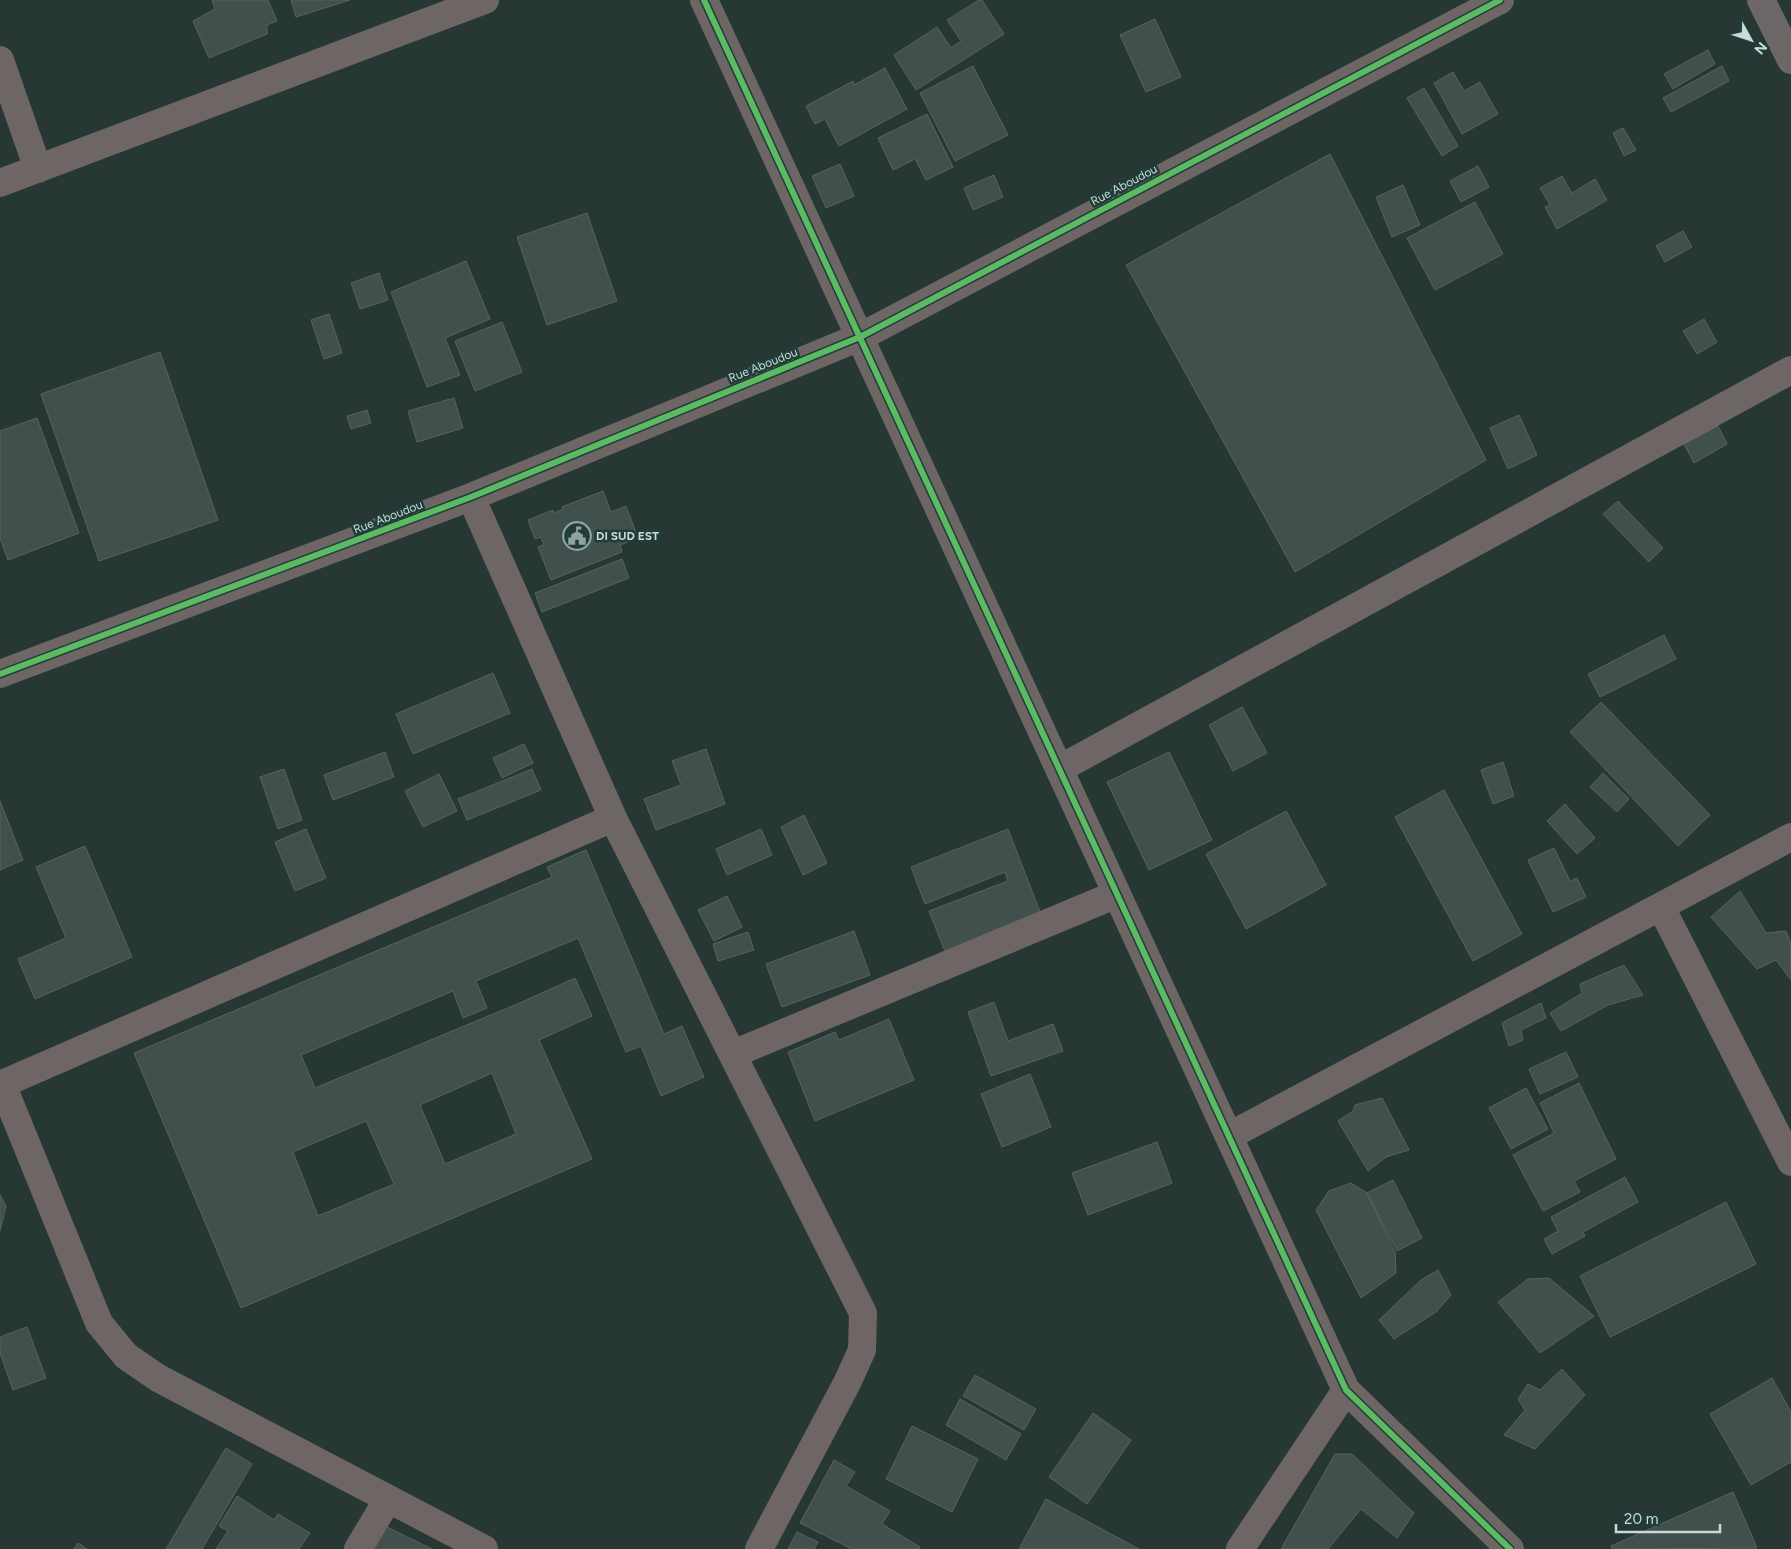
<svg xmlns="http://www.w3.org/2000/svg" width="1791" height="1549" font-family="Figtree,sans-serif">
	<rect width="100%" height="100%" fill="#263734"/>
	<path fill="#414f4d" stroke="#566461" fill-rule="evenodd" d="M212,0H268L277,21L267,25V34L209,58L193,21L215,9Z
		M291,0H350L296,17Z
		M979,0H982L1004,34L916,90L894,55L937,27L951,48L961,41L947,20Z
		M1155,19L1181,77L1146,92L1120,35Z
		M1708,50L1715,64L1673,89L1664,74Z
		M973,66L1008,135L955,161L920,93Z
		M1722,66L1729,81L1671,112L1663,98Z
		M885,68L907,109L839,146L825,119L815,124L806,106L853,81L854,85Z
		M1453,72L1464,91L1480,82L1498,114L1462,134L1434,83Z
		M1424,88L1458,146L1442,156L1407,98Z
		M927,114L953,167L926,180L915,159L893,170L878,138Z
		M1623,128L1636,150L1624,156L1613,133Z
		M1330,154L1486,460L1295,572L1126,265Z
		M840,164L854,196L826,208L812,176Z
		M1478,166L1489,187L1461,202L1450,181Z
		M994,175L1003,197L973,210L964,188Z
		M1562,176L1572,193L1595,179L1607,200L1557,229L1545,207L1550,205L1540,188Z
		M1403,185L1420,225L1392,237L1376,197Z
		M1475,202L1503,254L1435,290L1407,238Z
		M587,213L617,301L547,325L517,237Z
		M1683,231L1692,247L1665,262L1656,246Z
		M466,261L490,319L445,338L460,375L427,387L391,292Z
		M379,273L388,300L360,309L351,283Z
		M329,314L342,353L324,359L311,320Z
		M1704,319L1717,342L1697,354L1683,331Z
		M502,322L522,372L475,391L455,341Z
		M160,352L218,520L99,561L41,394Z
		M454,398L463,428L417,442L408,411Z
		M367,410L371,423L351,429L347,416Z
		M1519,415L1537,455L1508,469L1490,428Z
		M37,418L79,533L8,560L0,538V431Z
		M1718,426L1727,444L1694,463L1684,444Z
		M603,491L611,512L626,506L638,538L620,545L622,552L551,580L538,547L544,545L541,537L535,539L528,520L553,510L554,513L563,509L562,507Z
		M1618,501L1663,548L1649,562L1603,514Z
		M622,559L629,578L542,612L535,593Z
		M1664,635L1676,659L1600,697L1588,674Z
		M493,673L510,713L413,754L396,714Z
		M1601,702L1710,815L1678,846L1570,732Z
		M1242,707L1267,753L1233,771L1209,725Z
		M524,744L533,763L502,778L493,758Z
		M706,749L725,804L656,830L644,799L681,785L672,761Z
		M385,752L394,777L333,800L324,775Z
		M1169,752L1212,840L1149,870L1107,782Z
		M1503,762L1514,796L1493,804L1481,770Z
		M284,769L302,820L278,829L260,777Z
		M532,769L541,790L467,820L458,799Z
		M1603,773L1629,799L1617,812L1590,787Z
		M439,774L457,811L423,827L405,791Z
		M1444,790L1522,934L1473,961L1395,817Z
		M0,801L23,860L0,870Z
		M1565,804L1595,838L1577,854L1547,821Z
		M1286,811L1326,885L1246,929L1206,854Z
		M804,815L827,863L803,875L781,827Z
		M306,829L326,878L295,891L275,842Z
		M761,829L772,855L727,875L716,849Z
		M1008,829L1042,917L946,954L929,911L1008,881L1005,872L925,904L911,867Z
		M85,846L132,957L35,999L18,959L66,938L36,867Z
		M1554,848L1570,881L1577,878L1586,897L1553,912L1528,860Z
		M586,850L664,1034L682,1026L704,1077L661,1096L641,1046L626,1052L578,938L476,981L487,1008L463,1018L453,991L301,1055L315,1088L522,1002L575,978L592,1016L539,1040L592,1159L241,1308L134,1053L552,877L547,867ZM492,1073L516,1134L445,1164L420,1105ZM366,1121L394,1184L318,1216L293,1152Z
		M1740,891L1766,933L1786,931L1791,943V980L1776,960L1757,969L1711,917Z
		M727,896L742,927L714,941L698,910Z
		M854,931L870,975L782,1007L766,964Z
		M748,932L754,950L718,961L713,944Z
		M1624,965L1643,995L1608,1005L1561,1031L1550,1013L1582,993L1580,984Z
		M994,1002L1008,1041L1053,1024L1063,1051L991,1076L968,1012Z
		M1541,1003L1546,1018L1521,1030L1523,1040L1509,1046L1502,1023Z
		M889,1019L914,1080L815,1121L788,1052L835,1032L839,1040Z
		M1566,1052L1578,1077L1540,1094L1529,1069Z
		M1030,1074L1051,1127L1002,1147L981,1094Z
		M1579,1083L1616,1159L1574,1181L1580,1192L1543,1211L1513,1155L1554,1133L1540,1103Z
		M1526,1088L1548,1129L1511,1149L1489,1108Z
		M1382,1098L1409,1150L1386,1157L1368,1171L1338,1121L1353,1111L1355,1105Z
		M1157,1142L1172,1183L1088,1215L1072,1173Z
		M1625,1177L1638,1202L1583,1232L1585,1236L1552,1254L1544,1239L1558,1231L1551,1217Z
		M1393,1180L1422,1238L1397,1251L1367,1193Z
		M1351,1183L1367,1193L1395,1252L1396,1273L1361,1298L1316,1210L1329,1191Z
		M0,1195L6,1206L0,1231Z
		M1726,1202L1756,1264L1610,1337L1580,1276Z
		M1438,1270L1451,1295L1436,1312L1394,1339L1379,1320L1421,1280Z
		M1549,1278L1594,1316L1540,1353L1498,1302L1528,1279Z
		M27,1327L46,1378L13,1390L0,1353V1337Z
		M1562,1369L1585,1395L1535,1449L1504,1435L1525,1410L1518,1399L1528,1384L1540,1390Z
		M975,1375L1036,1409L1024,1430L963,1396Z
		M1772,1378L1791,1412V1462L1751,1485L1710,1414Z
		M960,1399L1021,1434L1006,1460L946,1425Z
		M1093,1413L1131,1440L1087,1504L1049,1477Z
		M912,1426L978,1459L952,1512L886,1479Z
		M226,1448L252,1464L202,1549H166Z
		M1335,1454H1352L1414,1513L1397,1538L1361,1509L1328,1549H1281Z
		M834,1460L855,1472L846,1486L890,1511L882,1524L920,1547L919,1549H852L800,1523Z
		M1733,1492L1757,1548L1612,1549L1611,1546Z
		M237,1496L274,1520L278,1514L310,1533L299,1549H216L228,1531L219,1526Z
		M1046,1499L1139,1549H1019Z
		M385,1526L432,1549H367Z
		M797,1532L818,1542L814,1549H788Z
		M78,1543L87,1549H74Z"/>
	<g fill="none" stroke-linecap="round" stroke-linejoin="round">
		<path stroke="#6d6665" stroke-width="28" d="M704,0L1346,1390L1510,1549
			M0,60L38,169
			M0,183L485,0
			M471,497L613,818L863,1313L862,1350L847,1383L759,1549
			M0,674L471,497L860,337L1500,0
			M1059,769L1791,370
			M1661,907L1791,1162
			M733,1054L1117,894
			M2,1084L99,1323L126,1356L158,1378L484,1549
			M0,1085L613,818
			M1229,1136L1791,837
			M358,1549L388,1499
			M1240,1549L1346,1390"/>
		<path stroke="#6d6767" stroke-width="28" d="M1761,0L1791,60"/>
		<defs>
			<path id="cycleway" d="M704,0L1346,1390L1510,1549
				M0,674L471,497L860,337L1500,0"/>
		</defs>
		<use href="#cycleway" stroke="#203d39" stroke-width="9"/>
		<use href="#cycleway" stroke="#5cba63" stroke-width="6"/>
	</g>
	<defs>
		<symbol id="civic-ring" viewBox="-11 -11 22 22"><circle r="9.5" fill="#203d39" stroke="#91a19e" stroke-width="1.5"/><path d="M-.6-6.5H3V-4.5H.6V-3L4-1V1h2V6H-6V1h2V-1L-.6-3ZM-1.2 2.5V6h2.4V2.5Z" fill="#91a19e"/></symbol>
	</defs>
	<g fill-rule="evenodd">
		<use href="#civic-ring" x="561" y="520" width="32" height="32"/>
	</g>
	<g text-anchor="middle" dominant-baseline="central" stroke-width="5" stroke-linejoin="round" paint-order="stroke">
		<g font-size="12" fill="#cadad7" stroke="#203d39">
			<text transform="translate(1124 185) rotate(-28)">Rue Aboudou</text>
			<text transform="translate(763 365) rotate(-22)">Rue Aboudou</text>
			<text transform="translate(388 517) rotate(-21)">Rue Aboudou</text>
		</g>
		<g font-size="12" font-weight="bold" fill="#cadad7" stroke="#203d39" text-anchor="start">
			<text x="596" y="536">DI SUD EST</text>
		</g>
	</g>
	<g transform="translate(1751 40) rotate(130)" stroke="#203d39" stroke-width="4" paint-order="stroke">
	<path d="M0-4L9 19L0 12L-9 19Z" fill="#cadad7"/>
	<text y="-8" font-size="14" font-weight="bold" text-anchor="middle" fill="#cadad7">N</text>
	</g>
	<path d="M1616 1524v8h104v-8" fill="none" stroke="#cadad7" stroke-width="2.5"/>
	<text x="1624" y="1524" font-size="15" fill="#cadad7" stroke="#203d39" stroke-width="4" paint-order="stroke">20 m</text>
</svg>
